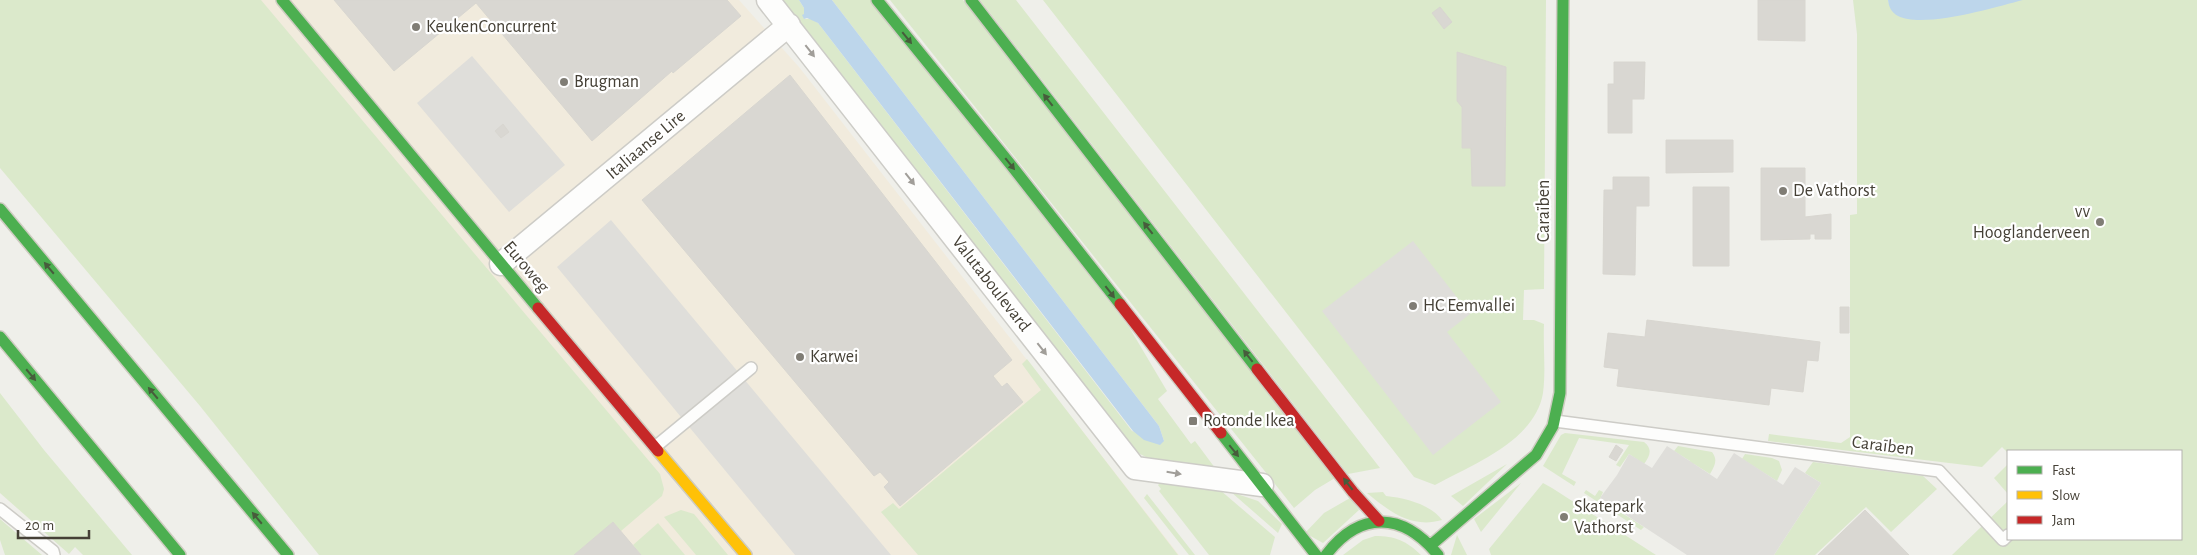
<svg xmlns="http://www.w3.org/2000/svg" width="2197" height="555" font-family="'Alegreya Sans',sans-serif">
	<rect width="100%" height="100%" fill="#efefea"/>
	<path fill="#f1ebdd" d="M0,0H739L799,67L1179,555H398Z"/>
	<path fill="#dbe9cb" d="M0,0H261L660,474L664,489L662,496L621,531L613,522L574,555H319L200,406L0,168Z
		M777,0H799L804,8V19H812L818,23L1132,431L1164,441L1159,426L832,0H874L1129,327L1167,391L1158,399L1191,444L1195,441L1218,472L1150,459L1136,452Z
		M890,0H963L1335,478L1315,490L1294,508Z
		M980,0H1016L1380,468L1348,474Z
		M1043,0H1546L1544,289L1524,290L1523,320H1534L1544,324C1543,346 1546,371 1543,393C1535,441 1473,464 1435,485L1414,477Z
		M1853,0H1888C1894,23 1921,20 1941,17L1936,0H2197V555H1952L2008,501V539H2181V451H2008V453L2002,447L1982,467L1768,441L1769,434L1841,443L1850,437V215L1857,214V34Z
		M1027,359L1178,555H918L881,512L893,503L899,509L1041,390L1022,364Z
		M0,393L44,450L132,555H83L75,547L69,554L0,493Z
		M1565,433L1644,442C1653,449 1650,456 1644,464L1629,454L1620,467L1616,465L1629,445L1579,438L1562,474L1576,482L1574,486L1543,466L1561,435Z
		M1678,446L1712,452C1718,460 1715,465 1710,474L1694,464L1644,499L1690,461L1674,451Z
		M1745,454L1772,458L1779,461L1782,470L1777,481L1742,459Z
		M1813,462L1923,476L1937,489L1891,532L1866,507L1815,555H1774L1821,483L1805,473Z
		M1507,464L1463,506L1451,496Z
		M2008,464V494L1994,478Z
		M1160,483L1220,490L1275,537L1270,555H1209L1159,491L1161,489L1158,485Z
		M1521,483L1481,532L1474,519Z
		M1543,483L1552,488L1656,555H1491L1489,549Z
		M1586,490L1595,496L1599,490L1603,492L1600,499L1644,527L1641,530L1584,493Z
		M1231,492L1258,501L1282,524L1278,533Z
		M1383,492L1386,496C1405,498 1430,504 1442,520C1411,529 1389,511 1367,493Z
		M1147,494L1195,555H1189L1144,498Z
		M1350,498L1359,510L1323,543L1305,533L1324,513Z
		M681,510L694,514L728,555H696L664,517Z
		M0,519L42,555H5L0,540Z
		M658,523L685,555H641L633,545Z
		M1457,535L1467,555H1451Z
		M1375,536C1395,536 1407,541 1421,555H1343L1363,540Z"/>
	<path fill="#dfdeda" d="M472,56L565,165L509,212L417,103Z
		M611,220L891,555H795L557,267Z
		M1413,241L1470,314L1447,332L1501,402L1433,455L1322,311Z
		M1667,446L1717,479L1734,453L1783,485L1795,467L1821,483L1774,555H1687L1600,498L1617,475L1629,454L1652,468Z"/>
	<path fill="#bdd6eb" d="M799,0H832L1159,426L1164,441L1160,445L1144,440L1133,431L818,23L807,18L804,19L802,15L804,14V8Z
		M1888,0H2023C1996,7 1923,29 1898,16C1891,12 1889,7 1888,0Z"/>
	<path fill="#d9d7d2" stroke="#d8d6d0" d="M334,0H727L741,16L673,73L672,71L592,141L476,3L394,71Z
		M1758,0H1805V41L1758,40Z
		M1440,7L1452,22L1444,29L1432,13Z
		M1457,52L1506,67L1505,186H1472L1471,148H1462V107L1457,101Z
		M1614,62H1645L1644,99H1632V133H1608V84H1614Z
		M790,75L1012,360L993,376L1002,387L1007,383L1023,402L900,506L884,487L889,482L880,472L874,476L642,200Z
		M503,124L509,132L501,138L495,131Z
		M1666,140H1733V172L1666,173Z
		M1761,168H1805V217L1831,214V239H1815V234H1810V239L1761,240Z
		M1613,177H1649V206H1636L1635,275L1603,274L1604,190H1613Z
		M1693,187H1729V266H1693Z
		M1840,307H1849V333H1840Z
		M1647,320L1820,342L1818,361L1807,360L1803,392L1771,388L1769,405L1617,386L1619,369L1604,367L1608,333L1645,337Z
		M1616,445L1623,450L1616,461L1609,457Z
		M1865,510L1909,555H1818Z
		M613,522L641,555H574Z"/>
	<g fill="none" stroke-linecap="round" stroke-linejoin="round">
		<defs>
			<path id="lane" d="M1555,421L1939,471L2003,540L2008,535
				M655,447L751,368
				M0,509L53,551L54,555"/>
			<path id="street" d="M768,0L1135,468L1262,485
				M501,264L789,25"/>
			<path id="fast" d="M282,0L538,308
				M877,0L1011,165L1120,304
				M971,0L1257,369
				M0,209L288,555
				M0,337L180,555
				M1221,433L1316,555
				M1431,545L1536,455L1553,426L1560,393L1563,0
				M1326,555C1360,510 1403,512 1438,555"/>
			<path id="slow" d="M658,451L746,555"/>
			<path id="jam" d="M1120,304L1221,433
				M538,308L658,451
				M1257,369L1353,492L1379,521"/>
		</defs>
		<use href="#lane" stroke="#cdccc7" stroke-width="14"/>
		<use href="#street" stroke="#cdccc7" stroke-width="25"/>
		<use href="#fast" stroke="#ceccc1" stroke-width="14"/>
		<use href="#slow" stroke="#ceccc1" stroke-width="14"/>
		<use href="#jam" stroke="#ceccc1" stroke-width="14"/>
		<use href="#lane" stroke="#fdfdfc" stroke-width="11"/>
		<use href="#street" stroke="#fdfdfc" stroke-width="22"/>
		<use href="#fast" stroke="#4caf50" stroke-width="11"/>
		<use href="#slow" stroke="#ffc107" stroke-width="11"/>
		<use href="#jam" stroke="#c62828" stroke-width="11"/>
	</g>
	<defs><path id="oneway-solid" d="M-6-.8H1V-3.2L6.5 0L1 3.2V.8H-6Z" transform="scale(1.25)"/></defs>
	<g fill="#475c3c">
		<use href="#oneway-solid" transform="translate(907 38) rotate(51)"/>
		<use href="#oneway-solid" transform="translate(1048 100) rotate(-128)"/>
		<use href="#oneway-solid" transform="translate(1010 164) rotate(51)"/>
		<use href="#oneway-solid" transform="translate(1148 228) rotate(-128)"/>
		<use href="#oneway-solid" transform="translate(49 268) rotate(-130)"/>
		<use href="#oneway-solid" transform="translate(1110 292) rotate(52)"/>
		<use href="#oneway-solid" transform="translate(1248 356) rotate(-128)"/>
		<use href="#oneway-solid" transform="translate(31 375) rotate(50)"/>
		<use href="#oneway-solid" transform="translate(153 393) rotate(-130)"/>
		<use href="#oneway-solid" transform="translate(1234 451) rotate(51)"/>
		<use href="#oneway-solid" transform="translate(1348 484) rotate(-128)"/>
		<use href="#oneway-solid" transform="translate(257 518) rotate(-130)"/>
	</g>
	<g fill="#a19e99">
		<use href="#oneway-solid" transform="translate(810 51) rotate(52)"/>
		<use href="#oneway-solid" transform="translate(910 179) rotate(52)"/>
		<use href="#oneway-solid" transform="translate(1042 349) rotate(52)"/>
		<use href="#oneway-solid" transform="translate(1174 473) rotate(9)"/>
	</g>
	<g fill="#807d75" stroke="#fff" stroke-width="2">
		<circle cx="416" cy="27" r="5"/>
		<circle cx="564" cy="82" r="5"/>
		<circle cx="1783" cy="191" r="5"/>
		<circle cx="2100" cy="222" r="5"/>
		<circle cx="1413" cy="306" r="5"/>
		<circle cx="800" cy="357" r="5"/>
		<rect x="1188" y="416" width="10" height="10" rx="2.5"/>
		<circle cx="1564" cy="517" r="5"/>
	</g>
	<g text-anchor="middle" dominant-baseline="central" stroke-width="4.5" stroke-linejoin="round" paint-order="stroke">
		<g font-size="18" fill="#454036" stroke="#fff" text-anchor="start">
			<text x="426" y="27">KeukenConcurrent</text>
			<text x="574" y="82">Brugman</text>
			<text x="1793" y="191">De Vathorst</text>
			<text x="2090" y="212" text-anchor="end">vv<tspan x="2090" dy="21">Hooglanderveen</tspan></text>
			<text x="1423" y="306">HC Eemvallei</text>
			<text x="810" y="357">Karwei</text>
			<text x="1203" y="421">Rotonde Ikea</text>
			<text x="1574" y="507">Skatepark<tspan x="1574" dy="21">Vathorst</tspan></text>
		</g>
		<g font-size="18" fill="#454036" stroke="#fff">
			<text transform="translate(646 145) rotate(-40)">Italiaanse Lire</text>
			<text transform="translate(1544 211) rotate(-90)">Caraïben</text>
			<text transform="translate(526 267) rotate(50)">Euroweg</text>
			<text transform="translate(991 284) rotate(52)">Valutaboulevard</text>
			<text transform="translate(1883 446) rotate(7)">Caraïben</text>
		</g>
	</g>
	<rect x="2007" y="450" width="175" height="90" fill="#ffffff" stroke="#b5b3af"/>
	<rect x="2017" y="466" width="25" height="8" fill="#4caf50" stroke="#b5b3af"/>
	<text x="2052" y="475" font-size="15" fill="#454036">Fast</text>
	<rect x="2017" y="491" width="25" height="8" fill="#ffc107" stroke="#b5b3af"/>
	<text x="2052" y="500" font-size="15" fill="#454036">Slow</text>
	<rect x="2017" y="516" width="25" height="8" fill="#c62828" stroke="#b5b3af"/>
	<text x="2052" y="525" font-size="15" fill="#454036">Jam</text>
	<path d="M18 530v8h71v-8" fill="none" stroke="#454036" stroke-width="2.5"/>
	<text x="25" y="530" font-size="15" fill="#454036" stroke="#ffffff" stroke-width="4" paint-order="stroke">20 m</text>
</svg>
